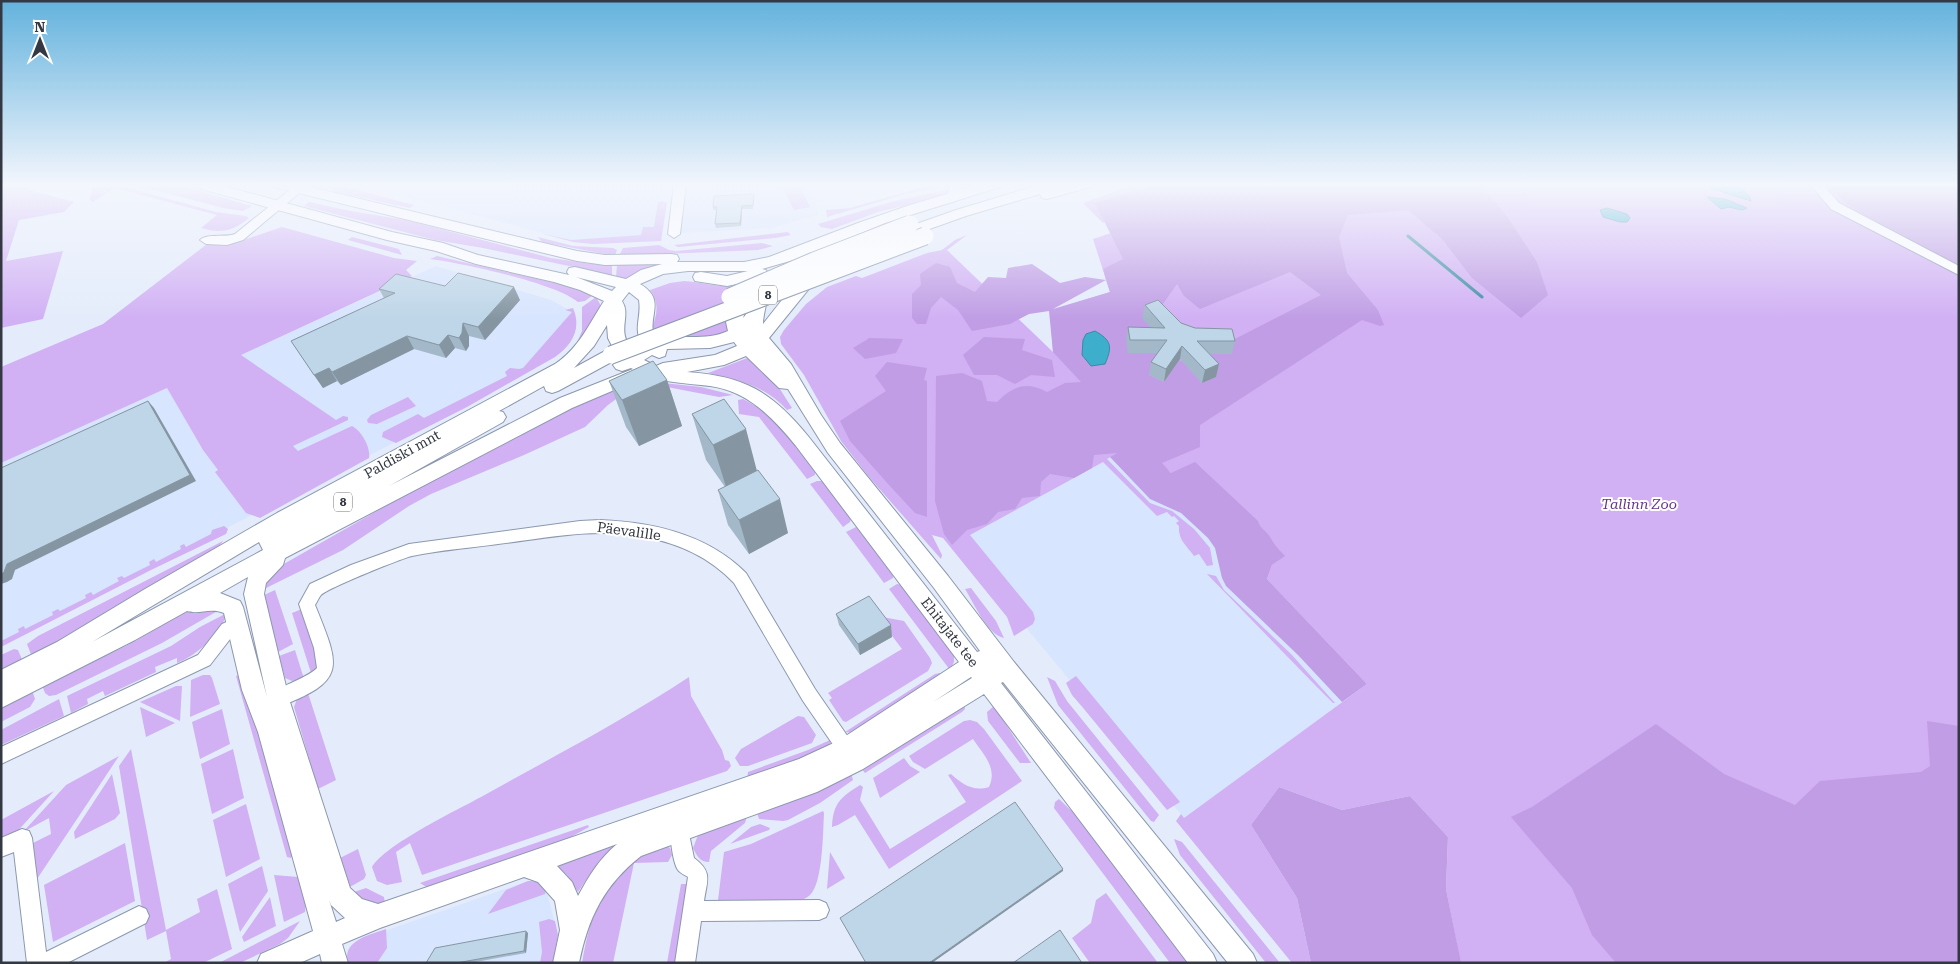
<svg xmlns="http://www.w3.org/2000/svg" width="1960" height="964" font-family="'Roboto Serif',serif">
	<rect width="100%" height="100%" fill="#e4ecfb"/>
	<path fill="#d8e5fe" d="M354,184H665L656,234L571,240Z
		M718,184H815L818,215L771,228L680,233L684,193Z
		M436,266L551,300L574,313L573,337L466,406L1,643V463L167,388L203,450L306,400L240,355Z
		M1139,441L1367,684L1184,818L955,542Z
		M528,881L546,889L558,935L553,963H348L346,957L348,949L359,940Z"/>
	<path fill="#d1b0f4" d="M1,184H32L29,190L74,202L64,212L19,220L6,261L63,251L43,319L1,328Z
		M94,184H114L216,212L246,216L249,218C233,231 221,234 201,228L217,215L115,188L93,202L89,199Z
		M132,184H174L252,206L243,211L223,208Z
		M328,184H335L414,205L410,208L336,192L330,188Z
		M786,184H799L810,207L794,210L782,186Z
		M934,184H946V186L909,193L827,217L826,210L850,208Z
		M1136,184H1156L1096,203L1105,222L1103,223L1083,203Z
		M1256,184H1959V963H1443L1457,945L1446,889L1448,837L1410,796L1342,810L1279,787L1251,825L1297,898L1311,963H1292L1176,821L1181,814L1184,818L1367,684L1267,579L1272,565L1284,556C1274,546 1269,536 1259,526L1171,473L1139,441L1107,459L1150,503L1172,511L1194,529L1210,548L1213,565L1207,566L1199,554L1194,556C1186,545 1178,540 1179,526L1176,523L1179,521L1174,516L1172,517L1167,512L1157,516L1103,462L970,535L1033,612L1035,619L1033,624L1014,636L1007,617L943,538L932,535L942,555L941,559L869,477L841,441L804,375L781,344L780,337L784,330L806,304L827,287L856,276L862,278L927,253L942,250L955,240L967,235L947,250L1053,352L1050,311L1110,292L1093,239Z
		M951,189L941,197L878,212L832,229L821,227L818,224L894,201Z
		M663,201L667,203L661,241L593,244L573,242L540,233L571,240L641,235L643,227H654L658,202Z
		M309,202L351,211L406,220L551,258L592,264L612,265V275L483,248L435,240L304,206Z
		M282,227L394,258L417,261L406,270L412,276L241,355L336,420L343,416L348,417V420L293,446L298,451L352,426C362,431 371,448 369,458L260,518L246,513L215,472L218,470L203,450L167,388L1,463V367L103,324L207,244L226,246Z
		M788,232L791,235L775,238L678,247L674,245Z
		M352,237L399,249L402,255L348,240Z
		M538,237L573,246L613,248L617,250L615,255H610L542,242Z
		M762,243L773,246L758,250L619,256L623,248L659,245L669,250L676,251Z
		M437,256L559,284L593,295L585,301L578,302C555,283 462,263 430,259Z
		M617,265H658L661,266L627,281L616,277Z
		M684,281C701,282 716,287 733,286C737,307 726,315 728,333L672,341L651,330C657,316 660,303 650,290L670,283Z
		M596,297L600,304V309L575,347L582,331V307Z
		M573,308C582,329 572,345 555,357L467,407L396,443L382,437L383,432L418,414L424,418L507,376L505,372L510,368L519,369L523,368L572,312L565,310Z
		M750,357L778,386L792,408L787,410C766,386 738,380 708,373Z
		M627,383L623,394L608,405L585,427L524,455L431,494L409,506L343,550L262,590L263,584L282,565L398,499L550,418Z
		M663,383L701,387L733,395L719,397L667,387Z
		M408,397L416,406L377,424L368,423L367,420L371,415Z
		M743,399C775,415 794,444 815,472V475L807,479L759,417L739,414L738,400Z
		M817,481H823L851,519L850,522L843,527L810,484Z
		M224,526L228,529L226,534L151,570L1,647V641L19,632L18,629L24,626L25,629L53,615L52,612L58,609L60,611L86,598L85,595L91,592L93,595L119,581L117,578L122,576L124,578L150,565L149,562L154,559L156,562L181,549L180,546L184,544L186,547L211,534L212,530Z
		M856,527L894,575L893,578L884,583L846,532Z
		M223,541L216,551L32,657L27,644L38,636Z
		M1207,574L1216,576L1224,590L1291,654L1335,703H1333L1317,687Z
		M897,584L902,585L954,654V662L950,670L889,589Z
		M971,588L996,621L1004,638C987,635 974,603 965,589Z
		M275,590L293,644L278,652L262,596Z
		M198,608L221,609L162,643L56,695L49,696L45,693L42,685L126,646L184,613Z
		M302,609L320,663L318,668L312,676L292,613Z
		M225,614C226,632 192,658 177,663V658L155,667L156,672L105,696L103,691L87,699L88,704L71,713L67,696L171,646L200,627Z
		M877,616L904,621L930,658L932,663L928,671L846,722L843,721L829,700L832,698L828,693L902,649Z
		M14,649L18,650L23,662L1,673V655Z
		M295,650L304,679L292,681L285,678L279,656Z
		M243,673L293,854L291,858L287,857L236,676Z
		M940,673L942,675L853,733L845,732L935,674Z
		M203,675H210L212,678L220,704L190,717L191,680Z
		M1076,676L1180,802L1167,810L1084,709L1072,695L1066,683Z
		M689,677L691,696L722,750L725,760L729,761L731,766L727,771L422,875L410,843L396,852L402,882L387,885L377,881L372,867C385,845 455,811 481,797C551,758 622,721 689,677Z
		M1047,677L1055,681L1067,701L1159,815L1154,822L1151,821L1058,705Z
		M176,686H182L180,721L140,702Z
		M32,690L35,699L30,707L1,722V707Z
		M307,690L336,780L318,789L294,707L297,699Z
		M59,699L64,716L1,745V730Z
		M964,704L965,709L962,712L865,773L860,767Z
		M994,706L1031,763H1020L988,721L987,712Z
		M140,707L175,723L146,737Z
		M222,709L230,744L200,759L192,722Z
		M798,716L804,717L816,735L812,743L748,766H740L735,758L741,749Z
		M970,720L977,722L984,729L1022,781L889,869L855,815L838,825L832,827C833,803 841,797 860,785L863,787L860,800L890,849L966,802L948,775L951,774C962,784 973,792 989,787C998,768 983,754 973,739L925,769L913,762L909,756L964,721Z
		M830,740V744L825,750L747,780L748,772L808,750Z
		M131,749L166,930L200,912L197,899L217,889L232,949L203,963H164L171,959L166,931L147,940L119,766Z
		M233,749L244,798L212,814L201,764Z
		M119,756L37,879L33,843L51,834L49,818L23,832L66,785Z
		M904,758L910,766L920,772L880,798L873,778Z
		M851,773L853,780L820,803L788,820L783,821L759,819L757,813Z
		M112,774L120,813L115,819L75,839L74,832Z
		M54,791L14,835L1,841V820Z
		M1059,799L1081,820L1191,963H1170L1054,808L1055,802Z
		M246,804L260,859L226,877L213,820Z
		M823,811L824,813C823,831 823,883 810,895C806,899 801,900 795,901L723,902L718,900L724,852L751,844Z
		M747,816L745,823L711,851L709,862C700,862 697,856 693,848L698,835Z
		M760,824L770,828L769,830L730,844L751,827Z
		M588,825L589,827L560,843L428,888L420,883Z
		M1174,839L1182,842L1280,963H1266L1180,855Z
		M622,842L599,861L578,892L567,875L556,865Z
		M125,843L135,901L53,942L44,885Z
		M667,846L670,848L672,855L668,862L634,863L613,963H582C590,919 598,887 634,858C642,852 657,849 667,846Z
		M358,849L366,875L364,879L348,888L340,858Z
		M830,852L845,878L827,889Z
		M262,866L268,891L240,932L228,884Z
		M274,875L298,877L306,904L305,912L284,922Z
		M528,881C536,881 541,882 546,889L545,894L488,914L506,890Z
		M681,884H688L675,963H667Z
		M366,888L384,897L385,903L368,906L351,893Z
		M1106,893L1158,963H1090L1072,938L1091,923L1096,900Z
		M270,897L276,926L244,942L242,937Z
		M549,919L555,921L558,935L553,963H540L542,952L539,922Z
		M300,921L288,938L280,944L240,963H219Z
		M386,929L387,948L377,963H348C342,940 370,935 386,929Z"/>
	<path fill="#c09de5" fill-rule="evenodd" d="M1156,184H1481L1508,218L1537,262L1548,295L1521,318L1472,278L1442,239L1408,210L1348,215L1339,237L1347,273L1378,310L1384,325L1380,326L1362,320L1200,425V447L1162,463L1171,473L1195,462L1258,521C1260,529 1266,530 1270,537C1274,544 1278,549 1285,556L1272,565L1267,579L1367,684L1342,702L1298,655L1226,586L1222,578L1215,548L1208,538L1181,513L1150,499L1110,457L1117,453L1094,455L1092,468L1074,478L1050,474L1041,482L1040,496L1022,498L1015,509L998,512L987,524L967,530L952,545L944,534L935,501L936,376L962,373L982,381L987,401L997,402C1013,386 1026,381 1047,392L1065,383L1081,382L1053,352L1049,311L1029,314L1010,324L972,331L958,310L941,297L931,308L926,324H917L912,318V294L921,285L920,274L936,263L950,267L957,283L975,292L988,277L1006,278L1008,268L1032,264L1060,283L1085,277L1106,280L1103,269L1123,259L1095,203ZM1290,272L1321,295L1229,342L1196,355L1216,377L1202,383L1182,361L1179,360L1164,382L1149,375L1164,353L1128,352L1127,340L1162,341L1163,304L1177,284L1184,296L1200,309ZM1106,280L1110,292L1053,309Z
		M1959,184V266L1852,208L1825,185Z
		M984,337L1025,339L1022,350L1052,360L1055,377L1031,375L1015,384L997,375H974L963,355Z
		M868,339L869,338L903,339L896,353L865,359L853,348Z
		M887,362L927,368L924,380L927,381V517L915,513L889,485L850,441L840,421L886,391L875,376Z
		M1927,721L1959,726V963H1616L1592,935L1572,888L1511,817L1532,807L1656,724L1724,774L1795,805L1820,781L1921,772L1930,766Z
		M1279,787L1342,810L1410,796L1448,837L1446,889L1461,963H1311L1297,898L1251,825Z"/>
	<path fill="#3daecc" stroke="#3a8ba3" d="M1708,184H1739C1743,191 1749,193 1751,201L1713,189Z
		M1707,197L1725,199L1747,208L1742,210L1729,207L1721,209Z
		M1607,208L1627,214L1630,218L1627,222H1620L1603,217L1600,210Z
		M1095,331C1111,340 1113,346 1105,364L1091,366L1082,355L1083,340L1086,334Z"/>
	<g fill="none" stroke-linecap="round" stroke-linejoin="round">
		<path stroke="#3a8ba3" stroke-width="3" d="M1408,236L1482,297"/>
		<defs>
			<path id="minor" d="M297,184H310L243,240L227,245L206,244L200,240C207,233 224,238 235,234Z
				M674,184H686L680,234L674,238L668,234Z
				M949,184H961V191L955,201L951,202L945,198L949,191Z
				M1810,184H1822L1839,203L1959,266V275L1831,209Z
				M600,520C653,522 707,534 746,573L815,689L857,750L860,756L857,762L851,765L845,762L803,701L734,583C709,557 680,544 645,537C596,527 547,538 498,544C470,548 440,550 412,556C400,559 328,588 321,595C319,597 317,602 315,605C340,667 348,681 278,707L272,705L269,699C275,686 305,680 317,668L314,648L299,604L310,584L351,565L409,544L580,521Z
				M236,618L242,620L244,625L242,630L234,634L210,665L1,764V747L198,655L222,624Z
				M678,813L685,815L694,858C713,872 707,880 704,901L819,900L826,903L829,910L826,917L819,920L701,921L695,963H675L688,877C685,875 680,873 678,870C672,862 668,824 671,815Z
				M22,829L29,831L32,838L46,952L139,906L146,909L149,916L146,923L67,963H27L14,852L1,857V838Z"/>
			<path id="major" d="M192,184H216L392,232L443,243L478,255L569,275L567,272L569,268L575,267L626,279L641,270L662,264L605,265L577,261L274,187L272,184H298L577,251L605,255L671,254L677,255L679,259L677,262H744L769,257L858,223L907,206L980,184H1002L1000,187L885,223L804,257L762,269L766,270L768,274L766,278L757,280L763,281C772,296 763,309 763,324L804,272L810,271L816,272L818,276L816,280L769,338L791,364L821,415L840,443L948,576L1014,662L1253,954L1257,963H1228L1003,682L1001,683L1213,954L1217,963H1188L984,694L863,769L817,792L641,856C604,885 588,918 579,963H553L560,930L555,901L538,882L524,877L380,928L342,944L348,963H322L320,954L300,963H257L261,954L313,931L258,732L242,690L224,613C210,607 199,615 187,611L135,640L1,708V670L57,642L145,589L277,513L555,364C579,348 589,324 604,301L580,290L554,282L476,264L436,251L387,240L194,187ZM688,271H748L727,276L701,272L695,273L693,277L695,281L727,286L756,280L751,281L749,285C752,298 752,308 743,318C746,309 753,299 747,289L741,288L735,289L726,322L728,331C705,342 680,333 656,340C644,319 669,301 640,284L663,274ZM576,277L616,287L612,291ZM629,292L639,300C642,319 632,327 643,346L633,351C615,330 632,317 622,301ZM607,325L608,338L614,350L605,351L574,368L594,346ZM734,342L737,346L715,355L663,363L656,366L644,360L652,355L659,358L665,356L667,349L710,348ZM619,356L620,358L613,365L616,369L622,371L631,368L633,369L560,398L389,486L503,422L506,417L503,412L499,411L544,386L546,391L552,393L558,391L617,359ZM746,356L779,388L788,389L828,453L934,588L980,651L977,652L808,436C772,392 745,376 687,372L724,365ZM642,374C664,383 686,383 710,386C748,391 773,418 796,446L959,662L838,741L799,759L378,904L362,899L350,888L289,699L264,594L266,583L283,565L285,558L572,408L640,379ZM259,542L263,550L92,642ZM248,577L244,594L267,697L243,607L240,601L220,593ZM971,677L972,678L933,702ZM617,844C599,859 589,876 578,896L572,882L557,866ZM329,900L331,905L345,918L336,922Z
				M1042,184H1092L1090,187L1047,199L1042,198L1040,194L966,216L893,242L888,240L885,237L888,234L956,210Z"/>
		</defs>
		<use href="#minor" stroke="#8c98ae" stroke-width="2"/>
		<use href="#major" stroke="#8c98ae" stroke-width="2"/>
		<use href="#minor" fill="#fff" fill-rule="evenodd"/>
		<use href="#major" fill="#fff" fill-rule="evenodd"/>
		<defs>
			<path id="major-bridge" d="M730,297L814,261L910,224
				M611,355L925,236"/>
		</defs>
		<use href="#major-bridge" stroke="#8c98ae" stroke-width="19" stroke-linecap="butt"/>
		<use href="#major-bridge" stroke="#fff" stroke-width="17"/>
	</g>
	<path fill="#a3b8c8" d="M754,197L753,209H742L741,226L716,228L715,224L717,210H713V207Z
		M445,286L520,300L485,340L469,336V346L466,351L455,348L446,358L414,349L341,385L337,381L323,388L291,341L384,298L379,289Z
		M1145,305L1181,323L1195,328L1235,341L1232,354H1210L1219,364L1216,377L1202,383L1180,359L1164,382L1149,375L1151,362L1158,353H1128L1126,340L1128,327L1151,328L1142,318Z
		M667,380L682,426L639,446L626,427L609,381Z
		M692,414L757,471L788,533L749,554L728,525L718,490L725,487L706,460Z
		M836,614L892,637L860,655L839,625Z
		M528,933L526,953L470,963H426Z"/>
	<path fill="#8596a2" d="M568,184H580L569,187Z
		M742,206V209L741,226L740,223Z
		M514,287L520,300L485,340L478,327Z
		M463,323L469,336V346L466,351L459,338Z
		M448,335L455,348L446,358L439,345Z
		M407,336L414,349L341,385L332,372Z
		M1182,346L1180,359L1164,382L1166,369Z
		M1219,364L1216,377L1202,383L1205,370Z
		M329,368L337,381L323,388L314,375Z
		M667,380L682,426L639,446L622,400Z
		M148,401L154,408L196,481L15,570L12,579L7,582L1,584V575L7,564Z
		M746,429L758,475L727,490L713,445Z
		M780,499L788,533L749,554L739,520Z
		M891,625L892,637L860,655L858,644Z
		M1063,869V871L932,963H929Z
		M526,931L528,933L526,953L524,951Z"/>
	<path fill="#bed6e8" stroke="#8596a2" d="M754,194L753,205L742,206L740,223L715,224L717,207H713L714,196Z
		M458,273L514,287L478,327L463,323L462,333L459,338L448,335L439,345L407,336L332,372L329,368L314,375L291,341L395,293L379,289L396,274L445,286Z
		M1158,300L1181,323L1195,328L1232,329L1235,341H1197L1219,364L1205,370L1182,346L1166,369L1151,362L1167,340H1130L1128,327L1165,328L1145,305Z
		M653,361L667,380L622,400L609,381Z
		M724,399L746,429L713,445L692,414Z
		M148,401L190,475L7,564L4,572L1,575V468Z
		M758,470L780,499L739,520L718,490Z
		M869,596L891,625L858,644L836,614Z
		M1015,802L1063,869L929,963H866L840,918Z
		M1060,930L1082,963H1013Z
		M526,931L524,951L456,963H426L435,948Z"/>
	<linearGradient id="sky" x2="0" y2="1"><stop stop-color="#63b2dd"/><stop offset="0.58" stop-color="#f3f6fd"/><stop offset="1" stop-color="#f3f6fd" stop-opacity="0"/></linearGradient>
	<rect width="1960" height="319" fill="url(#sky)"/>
	<g text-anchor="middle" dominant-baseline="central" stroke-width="4" stroke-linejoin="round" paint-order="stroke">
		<g fill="#fff" stroke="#70747b" stroke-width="1">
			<rect x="759" y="285.5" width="18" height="19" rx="4"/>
			<rect x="334" y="492.5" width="18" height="19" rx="4"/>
		</g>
		<g font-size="12" font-weight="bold" fill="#333842">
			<text x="768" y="295">8</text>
			<text x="343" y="502">8</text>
		</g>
		<g font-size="14" fill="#333842" stroke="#fff">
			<text transform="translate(402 454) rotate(-29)">Paldiski mnt</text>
			<text transform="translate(629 531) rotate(8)">Päevalille</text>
			<text transform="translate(950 632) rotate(52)">Ehitajate tee</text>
		</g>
		<g font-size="14" font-style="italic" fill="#63358a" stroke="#fff">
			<text x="1639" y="504">Tallinn Zoo</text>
		</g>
	</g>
	<rect width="1960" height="964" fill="none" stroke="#333842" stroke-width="5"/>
	<g transform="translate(40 40)" stroke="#ffffff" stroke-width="4" paint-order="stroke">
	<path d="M0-4L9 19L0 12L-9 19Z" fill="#333842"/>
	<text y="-8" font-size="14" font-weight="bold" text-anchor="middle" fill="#333842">N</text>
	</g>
</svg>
